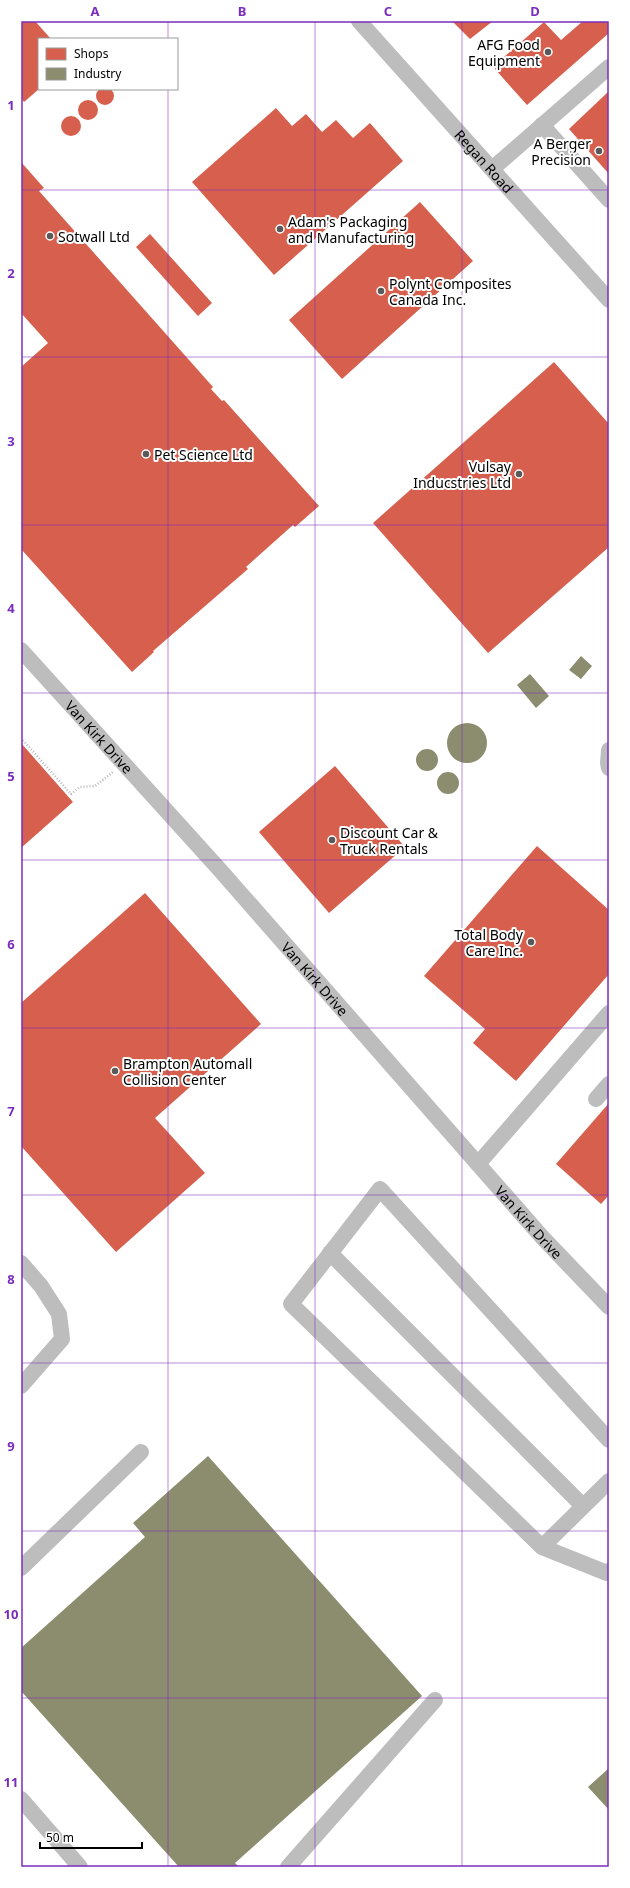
<svg xmlns="http://www.w3.org/2000/svg" width="630" height="1888" font-family="'Noto Sans',sans-serif">
	<rect width="100%" height="100%" fill="#fff"/>
	<path fill="#d6604d" d="M21,21H35L51,39H39V89L24,102L21,98Z
		M452,21H493L470,39Z
		M583,21H606L609,25V33L527,105L495,69L496,64L544,22L561,40Z
		M96 96a9 9 0 1 1 18 0a9 9 0 1 1-18 0Z
		M609,91V174L569,129Z
		M78 110a10 10 0 1 1 20 0a10 10 0 1 1-20 0Z
		M276,108L292,126L306,114L322,132L336,120L353,138L370,123L403,161L274,275L192,182Z
		M61 126a10 10 0 1 1 20 0a10 10 0 1 1-20 0Z
		M21,162L44,188L39,191L213,387L211,389L222,401L224,400L319,506L295,527L293,525L246,567L248,569L153,651L154,652L132,672L21,549V367L48,343L21,313Z
		M420,202L473,261L342,379L289,320Z
		M150,234L212,303L198,316L136,247Z
		M554,362L609,424V547L488,653L373,523Z
		M21,743L73,802L21,848Z
		M335,766L405,847L329,913L259,832Z
		M537,846L609,910V974L516,1081L473,1043L485,1029L424,976Z
		M145,893L261,1024L155,1118L205,1173L116,1252L21,1146V1003Z
		M609,1103V1195L601,1204L556,1164Z"/>
	<path fill="#8c8c6e" d="M581,656L592,666L581,679L569,670Z
		M530,674L549,696L536,708L517,685Z
		M447 743a20 20 0 1 1 40 0a20 20 0 1 1-40 0Z
		M416 760a11 11 0 1 1 22 0a11 11 0 1 1-22 0Z
		M437 783a11 11 0 1 1 22 0a11 11 0 1 1-22 0Z
		M208,1456L422,1696L235,1863L239,1867H179L21,1691V1648L145,1537L133,1523Z
		M609,1768V1810L588,1787Z"/>
	<g fill="none" stroke-linecap="round" stroke-linejoin="round">
		<path stroke="#b8b8b8" stroke-width="2.5" stroke-dasharray="1 2" stroke-linecap="butt" d="M21,738L71,794L80,787L95,786L113,772"/>
		<g stroke="#bdbdbd" stroke-width="16">
			<path id="s1" d="M359,21L609,300"/>
			<path d="M542,125L609,200"/>
			<path d="M492,169L609,67"/>
			<path id="s2" d="M21,650L220,870L542,1237L609,1307"/>
			<path d="M609,750L608,763L609,768"/>
			<path d="M596,1099L609,1084"/>
			<path d="M478,1164L609,1013"/>
			<path d="M330,1253L583,1506"/>
			<path d="M21,1263L41,1286L59,1314L62,1339L21,1386"/>
			<path d="M609,1440L380,1189L291,1304L542,1547L607,1573L609,1571"/>
			<path d="M542,1547L609,1481"/>
			<path d="M21,1568L141,1452"/>
			<path d="M21,1799L80,1867"/>
			<path d="M288,1867L435,1700"/>
		</g>
	</g>
	<path fill="none" stroke="#7b2cbf" stroke-width="1" stroke-opacity="0.55" d="M168,21V39M315,21V1867M462,21V1867M168,89V1867M21,190H609M21,357H609M21,525H609M21,693H609M21,860H609M21,1028H609M21,1195H609M21,1363H609M21,1531H609M21,1698H609"/>
	<g fill="#595959" stroke="#fff" stroke-width="1.5">
		<circle cx="548" cy="52" r="4"/>
		<circle cx="599" cy="151" r="4"/>
		<circle cx="280" cy="229" r="4"/>
		<circle cx="50" cy="236" r="4"/>
		<circle cx="381" cy="291" r="4"/>
		<circle cx="146" cy="454" r="4"/>
		<circle cx="519" cy="474" r="4"/>
		<circle cx="332" cy="840" r="4"/>
		<circle cx="531" cy="942" r="4"/>
		<circle cx="115" cy="1071" r="4"/>
	</g>
	<g text-anchor="middle" dominant-baseline="central" stroke-width="4" stroke-linejoin="round" paint-order="stroke">
		<g font-size="14" fill="#000" stroke="#fff" text-anchor="start">
			<text x="540" y="44" text-anchor="end">AFG Food<tspan x="540" dy="16">Equipment</tspan></text>
			<text x="591" y="143" text-anchor="end">A Berger<tspan x="591" dy="16">Precision</tspan></text>
			<text x="288" y="221">Adam's Packaging<tspan x="288" dy="16">and Manufacturing</tspan></text>
			<text x="58" y="236">Sotwall Ltd</text>
			<text x="389" y="283">Polynt Composites<tspan x="389" dy="16">Canada Inc.</tspan></text>
			<text x="154" y="454">Pet Science Ltd</text>
			<text x="511" y="466" text-anchor="end">Vulsay<tspan x="511" dy="16">Inducstries Ltd</tspan></text>
			<text x="340" y="832">Discount Car &amp;<tspan x="340" dy="16">Truck Rentals</tspan></text>
			<text x="523" y="934" text-anchor="end">Total Body<tspan x="523" dy="16">Care Inc.</tspan></text>
			<text x="123" y="1063">Brampton Automall<tspan x="123" dy="16">Collision Center</tspan></text>
		</g>
		<g font-size="14" fill="#000" stroke="#fff">
			<text stroke="none"><textPath href="#s1" startOffset="188">Regan Road</textPath></text>
			<text stroke="none"><textPath href="#s2" startOffset="117">Van Kirk Drive</textPath></text>
			<text stroke="none"><textPath href="#s2" startOffset="441">Van Kirk Drive</textPath></text>
			<text stroke="none"><textPath href="#s2" startOffset="765">Van Kirk Drive</textPath></text>
		</g>
	</g>
	<rect width="630" height="1888" fill="none" stroke="#ffffff" stroke-width="44"/>
	<rect x="38" y="38" width="140" height="52" fill="#ffffff" stroke="#999999"/>
	<rect x="46" y="48" width="20" height="12" fill="#d6604d" stroke="#999999"/>
	<text x="74" y="58" font-size="12" fill="#000000">Shops</text>
	<rect x="46" y="68" width="20" height="12" fill="#8c8c6e" stroke="#999999"/>
	<text x="74" y="78" font-size="12" fill="#000000">Industry</text>
	<path d="M40 1842v6h102v-6" fill="none" stroke="#000000" stroke-width="2"/>
	<text x="46" y="1842" font-size="12" fill="#000000" stroke="#ffffff" stroke-width="3" paint-order="stroke">50 m</text>
	<rect x="22" y="22" width="586" height="1844" fill="none" stroke="#7b2cbf" stroke-width="1.5"/>
	<g font-size="13" text-anchor="middle" font-weight="bold" fill="#7b2cbf">
		<text x="95" y="16">A</text>
		<text x="242" y="16">B</text>
		<text x="388" y="16">C</text>
		<text x="535" y="16">D</text>
		<text x="11" y="110">1</text>
		<text x="11" y="278">2</text>
		<text x="11" y="446">3</text>
		<text x="11" y="613">4</text>
		<text x="11" y="781">5</text>
		<text x="11" y="949">6</text>
		<text x="11" y="1116">7</text>
		<text x="11" y="1284">8</text>
		<text x="11" y="1451">9</text>
		<text x="11" y="1619">10</text>
		<text x="11" y="1787">11</text>
	</g>
</svg>
